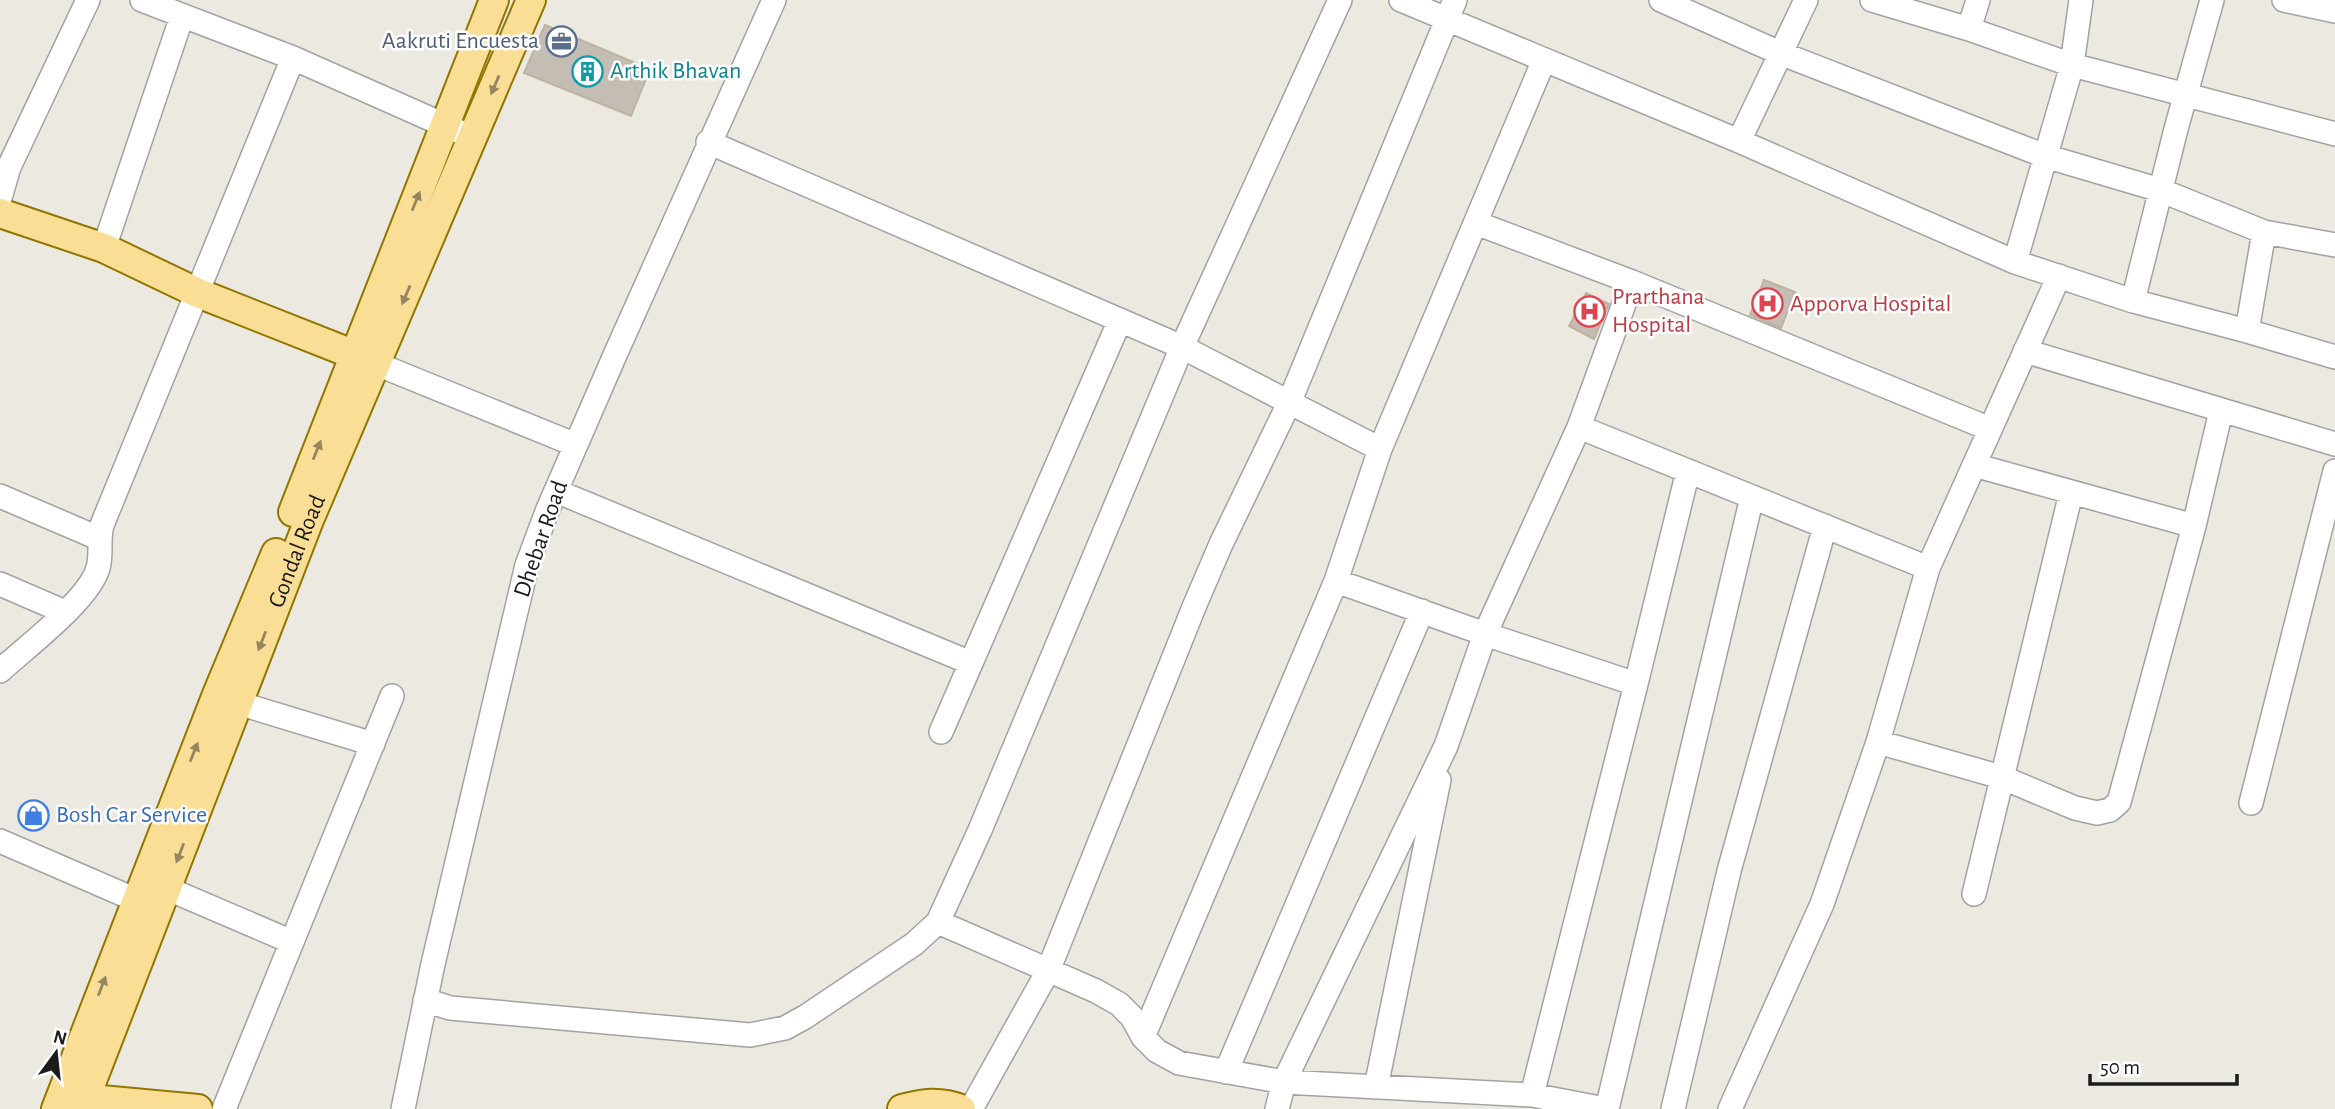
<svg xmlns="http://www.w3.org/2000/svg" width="2335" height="1109" font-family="'Alegreya Sans',sans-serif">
	<rect width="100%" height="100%" fill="#eceae0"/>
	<path fill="#c4bdb3" stroke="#beb2a2" stroke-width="2" d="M545,25L650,69L631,116L524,73Z
		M1764,280L1795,292L1781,328L1750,315Z
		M1586,293L1609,304L1594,339L1569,326Z"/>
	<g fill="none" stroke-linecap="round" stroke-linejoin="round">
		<defs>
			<path id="minor" d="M142,0L293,58L460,132
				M1401,0L1739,141L2015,262L2133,301L2247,331L2335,357
				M1661,0L1780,53L2045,156L2160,190L2264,232L2335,245
				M1872,0L1969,29L2072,65L2335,134
				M2284,0L2335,11
				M1969,29L1978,0
				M1739,141L1806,0
				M708,142L1182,347L1380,449
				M0,198L9,167L88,0
				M1476,223L1632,282L1990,429
				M104,248L182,16
				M2015,262L2072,65L2081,0
				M1632,282L1579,427L1928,568
				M2133,301L2176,129L2212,0
				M2247,331L2264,232
				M2025,351L2335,444
				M362,358L576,445
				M1974,465L2194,526
				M556,491L971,663
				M0,496L98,538
				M0,584L65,612
				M0,671C26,647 89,600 98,568C102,554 98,540 102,525L293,58
				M1636,684L1688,471
				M238,703L373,744
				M941,732L1120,320
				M1878,742L2001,777L2075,808L2097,813L2110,810L2119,802L2194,526L2221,411
				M2251,803L2335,471
				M0,841L136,900L151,910
				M166,888L292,942
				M1974,894L2071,493
				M938,922L1096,991L1119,1004L1132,1017L1143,1037L1157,1051L1179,1063L1284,1082L1532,1095L1605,1109
				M425,1000L450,1008L750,1035L785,1028L805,1017L914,944L938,922L980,830L1182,347L1340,0
				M1143,1037L1336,581L1380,449L1544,60
				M1226,1072L1422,611
				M1376,1087L1439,780
				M1532,1095L1636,684L1485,634L1579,427
				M224,1109L392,696
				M403,1109L433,964L527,565L548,509L615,355L774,0
				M971,1109L1048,971L1194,607L1221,544L1289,403L1455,0
				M1277,1109L1284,1082L1446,746L1485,634L1336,581
				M1607,1109L1752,497
				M1673,1109L1729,871L1825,526
				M1730,1109L1822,904L1878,742L1928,568L2059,276"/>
			<g id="major">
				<path d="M0,213L104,248L198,293L355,355"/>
				<path d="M293,512L494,0"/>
				<path d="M69,1097L198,1109"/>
				<path d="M56,1109L216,697L276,553"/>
				<path id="s1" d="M81,1109L309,520L531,0"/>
				<path d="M902,1109C923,1103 940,1101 961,1109"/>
			</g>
		</defs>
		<use href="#minor" stroke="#a2a2a2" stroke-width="26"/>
		<use href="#major" stroke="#917600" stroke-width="32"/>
		<use href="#minor" stroke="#fff" stroke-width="23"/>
		<use href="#major" stroke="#fbde96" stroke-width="28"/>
	</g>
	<defs><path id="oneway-solid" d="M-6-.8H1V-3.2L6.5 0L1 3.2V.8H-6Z" transform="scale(1.75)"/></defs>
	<g fill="#96865f">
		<use href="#oneway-solid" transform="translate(495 85) rotate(113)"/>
		<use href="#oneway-solid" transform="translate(416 201) rotate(-68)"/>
		<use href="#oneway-solid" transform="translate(406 295) rotate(113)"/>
		<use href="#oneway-solid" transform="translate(317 450) rotate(-68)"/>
		<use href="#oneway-solid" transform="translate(262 641) rotate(111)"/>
		<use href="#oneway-solid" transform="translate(194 752) rotate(-68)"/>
		<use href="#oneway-solid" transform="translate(180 853) rotate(111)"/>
		<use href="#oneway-solid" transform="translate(102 986) rotate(-69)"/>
	</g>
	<defs>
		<symbol id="office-ring" viewBox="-11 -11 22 22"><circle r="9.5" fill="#fff" stroke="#5c6f8a" stroke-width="1.5"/><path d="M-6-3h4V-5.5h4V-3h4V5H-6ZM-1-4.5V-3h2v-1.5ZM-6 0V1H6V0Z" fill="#5c6f8a"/></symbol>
		<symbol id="building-ring" viewBox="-11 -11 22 22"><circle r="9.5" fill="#fff" stroke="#0f9aa8" stroke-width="1.5"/><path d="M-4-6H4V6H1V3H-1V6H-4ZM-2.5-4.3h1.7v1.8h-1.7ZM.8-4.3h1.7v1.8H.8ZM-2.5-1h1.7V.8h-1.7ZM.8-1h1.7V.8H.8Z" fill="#0f9aa8"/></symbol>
		<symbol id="hospital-ring" viewBox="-11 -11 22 22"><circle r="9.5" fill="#fff" stroke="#e0444e" stroke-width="1.5"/><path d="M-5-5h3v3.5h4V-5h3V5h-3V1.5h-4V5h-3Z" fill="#e0444e"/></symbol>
		<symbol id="shop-ring" viewBox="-11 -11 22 22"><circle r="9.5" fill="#fff" stroke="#3f7fe0" stroke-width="1.5"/><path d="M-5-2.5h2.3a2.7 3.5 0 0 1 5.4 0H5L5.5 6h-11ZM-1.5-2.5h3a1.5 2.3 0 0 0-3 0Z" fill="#3f7fe0"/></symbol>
	</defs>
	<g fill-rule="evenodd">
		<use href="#office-ring" x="544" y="24" width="35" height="35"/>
		<use href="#building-ring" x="570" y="54" width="35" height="35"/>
		<use href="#hospital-ring" x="1750" y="286" width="35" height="35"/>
		<use href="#hospital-ring" x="1572" y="294" width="35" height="35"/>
		<use href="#shop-ring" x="16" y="798" width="35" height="35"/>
	</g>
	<g text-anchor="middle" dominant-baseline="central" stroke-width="5" stroke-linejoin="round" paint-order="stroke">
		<g font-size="24" fill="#4e5e75" stroke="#fff" text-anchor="end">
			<text x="539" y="41">Aakruti Encuesta</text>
		</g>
		<g font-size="24" fill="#0d838f" stroke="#fff" text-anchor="start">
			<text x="610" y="71">Arthik Bhavan</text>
		</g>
		<g font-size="24" fill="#be3a42" stroke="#fff" text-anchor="start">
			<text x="1612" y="297">Prarthana<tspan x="1612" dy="28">Hospital</tspan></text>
			<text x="1790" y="304">Apporva Hospital</text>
		</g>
		<g font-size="24" fill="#1b1b1b" stroke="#fff">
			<text transform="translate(541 539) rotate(-71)">Dhebar Road</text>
			<text stroke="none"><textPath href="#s1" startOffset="598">Gondal Road</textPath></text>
		</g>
		<g font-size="24" fill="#366cbe" stroke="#fff" text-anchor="start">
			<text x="56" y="815">Bosh Car Service</text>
		</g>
	</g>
	<g transform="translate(56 1053) rotate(15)" stroke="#ffffff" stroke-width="5" paint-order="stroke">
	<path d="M0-5L12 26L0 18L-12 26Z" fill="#1b1b1b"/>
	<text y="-10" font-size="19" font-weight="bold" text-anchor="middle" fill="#1b1b1b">N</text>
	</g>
	<path d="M2090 1074v10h147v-10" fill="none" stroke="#1b1b1b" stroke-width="3.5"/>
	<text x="2100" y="1074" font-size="21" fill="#1b1b1b" stroke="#ffffff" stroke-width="5" paint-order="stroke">50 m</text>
</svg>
